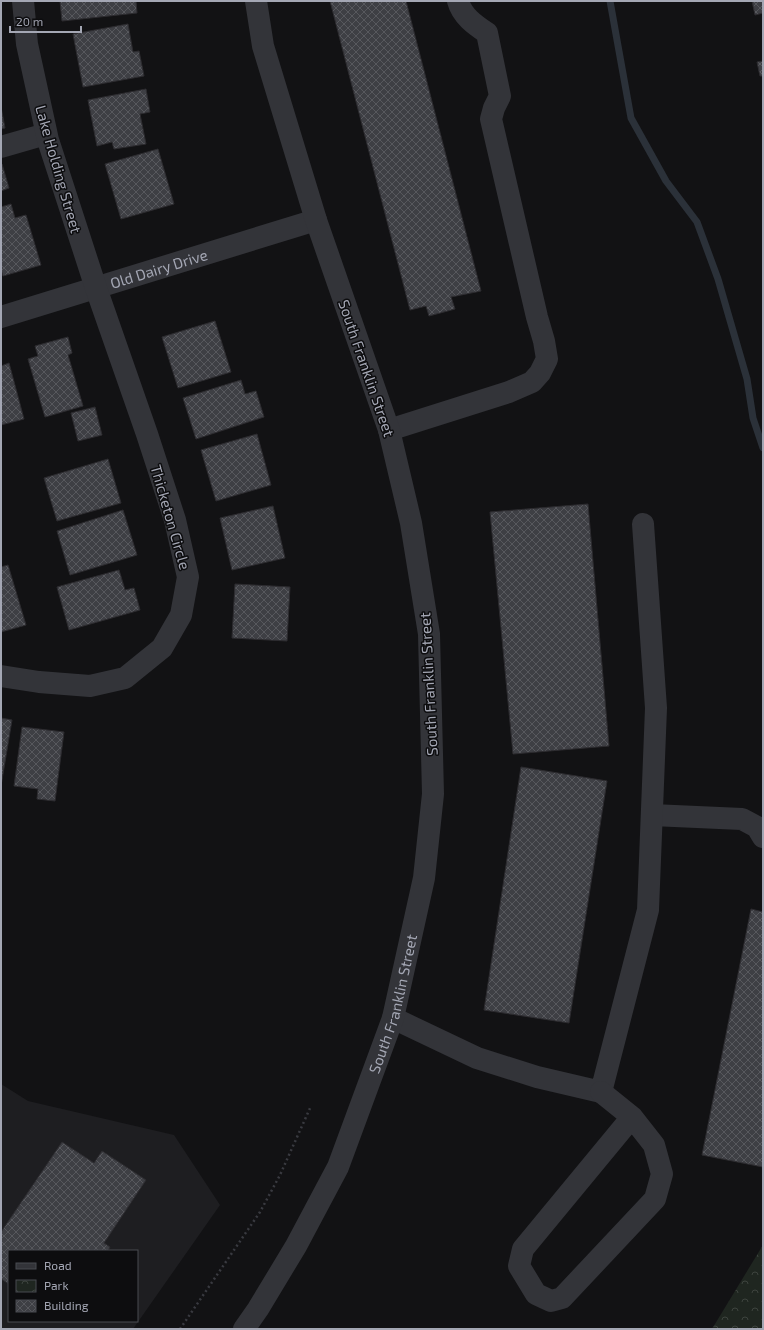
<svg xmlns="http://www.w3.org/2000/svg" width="764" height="1330" font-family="'Exo 2',sans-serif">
	<defs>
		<pattern id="park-crowns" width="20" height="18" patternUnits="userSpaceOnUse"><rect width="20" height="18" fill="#1f2620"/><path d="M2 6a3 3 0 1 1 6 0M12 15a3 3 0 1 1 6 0" fill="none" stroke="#3d433e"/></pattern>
		<pattern id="building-cross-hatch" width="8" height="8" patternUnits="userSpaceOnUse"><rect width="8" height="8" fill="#3e3f44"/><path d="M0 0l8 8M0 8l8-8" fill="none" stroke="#57585d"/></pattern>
	</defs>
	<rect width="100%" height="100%" fill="#121214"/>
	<path fill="#1e1e21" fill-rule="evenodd" d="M1,1084L28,1101L174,1135L220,1205L133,1329H1ZM9,1251H137V1321H9Z"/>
	<path fill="url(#park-crowns)" d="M763,1245V1329H712Z"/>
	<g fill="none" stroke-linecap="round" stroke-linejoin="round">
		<path stroke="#2b3139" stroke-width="7" d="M610,1L631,118L666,181L697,222L718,279L747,379L753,418L763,448"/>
	</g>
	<path fill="url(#building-cross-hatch)" stroke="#2d2c30" d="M60,1H136L137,13L62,21Z
		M330,1H406L481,291L451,297L455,309L429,316L426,306L410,310Z
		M752,1H763V13L755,15Z
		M128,24L133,52L139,51L144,76L83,87L73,34Z
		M763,61V76H760L757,62Z
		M146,89L150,112L140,114L146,144L114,149L112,142L97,146L88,100Z
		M1,107L5,128L1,129Z
		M158,149L174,204L121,219L105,164Z
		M2,164L9,188L1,191V165Z
		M11,204L15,218L26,215L41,265L3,276L1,270V207Z
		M215,321L231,372L178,388L162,337Z
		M68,337L72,353L68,355L83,406L45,417L28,359L38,356L35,346Z
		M9,363L24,419L1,425V366Z
		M241,380L245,394L256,391L264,417L196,439L183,398Z
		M95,407L102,435L78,441L71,413Z
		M257,434L271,485L216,501L201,450Z
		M108,459L121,503L57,521L44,478Z
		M588,504L609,746L513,754L490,512Z
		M273,506L285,558L232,570L220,518Z
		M123,510L137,555L70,575L57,531Z
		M8,565L26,625L1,632V567Z
		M119,570L125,590L134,588L140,610L69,630L57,587Z
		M235,584L290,587L287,641L232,638Z
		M1,718L12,720L1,786Z
		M22,727L64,732L55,801L37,799L38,789L14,786Z
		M521,767L607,781L569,1023L484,1010Z
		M751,909L763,912V1167L702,1155Z
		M62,1142L94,1163L102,1151L146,1180L104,1243L110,1247L108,1251H9V1284L1,1279V1232Z"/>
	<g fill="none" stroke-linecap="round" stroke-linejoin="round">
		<path stroke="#393a40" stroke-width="2.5" stroke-dasharray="2 3" stroke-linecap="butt" d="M180,1329L260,1212L280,1175L311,1106"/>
		<g stroke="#333439" stroke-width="22">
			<path d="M1,147L46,134"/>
			<path id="s1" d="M1,317L316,220"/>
			<path d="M389,430L509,392L532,382L540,373L547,359L544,341L537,317L491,119L494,108L500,96L487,33C475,25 462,16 458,1"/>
			<path d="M1,676L39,682L90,686L125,678L162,648L181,615L188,577L175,520L147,434L96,288L48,140L27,44L23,1"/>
			<path d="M652,815L742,819L757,827L763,837"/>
			<path d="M393,1018L477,1058L537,1077L601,1092L648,910L656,708L643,524"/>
			<path d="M601,1092L632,1117L654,1145L662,1174L655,1199L562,1298L551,1301L536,1294L519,1266L523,1249L632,1117"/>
			<path id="s2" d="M244,1329L258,1309L296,1246L338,1167L393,1018L424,878L433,794L429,634L411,523L389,430L316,220L263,46L256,1"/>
		</g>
	</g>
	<g text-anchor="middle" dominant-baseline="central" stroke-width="3" stroke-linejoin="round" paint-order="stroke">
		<g font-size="15" fill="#a4a7b4" stroke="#0d0d0f">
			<text transform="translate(59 169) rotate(74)">Lake Holding Street</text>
			<text stroke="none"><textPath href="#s1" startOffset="165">Old Dairy Drive</textPath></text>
			<text transform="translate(367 368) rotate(71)">South Franklin Street</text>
			<text transform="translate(171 517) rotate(74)">Thicketon Circle</text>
			<text transform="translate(428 684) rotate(-93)">South Franklin Street</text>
			<text stroke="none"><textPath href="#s2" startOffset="360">South Franklin Street</textPath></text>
		</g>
	</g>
	<rect width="764" height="1330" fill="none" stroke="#a4a7b4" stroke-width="4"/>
	<rect x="8" y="1250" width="130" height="72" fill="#0d0d0f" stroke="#494b51"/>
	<rect x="16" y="1263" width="20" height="6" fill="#333439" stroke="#494b51"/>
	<text x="44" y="1270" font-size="12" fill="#a4a7b4">Road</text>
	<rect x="16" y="1280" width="20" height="12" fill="url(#park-crowns)" stroke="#494b51"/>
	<text x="44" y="1290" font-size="12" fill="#a4a7b4">Park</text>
	<rect x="16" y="1300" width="20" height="12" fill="url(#building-cross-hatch)" stroke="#494b51"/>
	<text x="44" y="1310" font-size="12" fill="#a4a7b4">Building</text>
	<path d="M10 26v6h71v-6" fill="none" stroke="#a4a7b4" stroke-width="2"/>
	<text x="16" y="26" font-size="12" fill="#a4a7b4" stroke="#0d0d0f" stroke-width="3" paint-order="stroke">20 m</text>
</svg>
